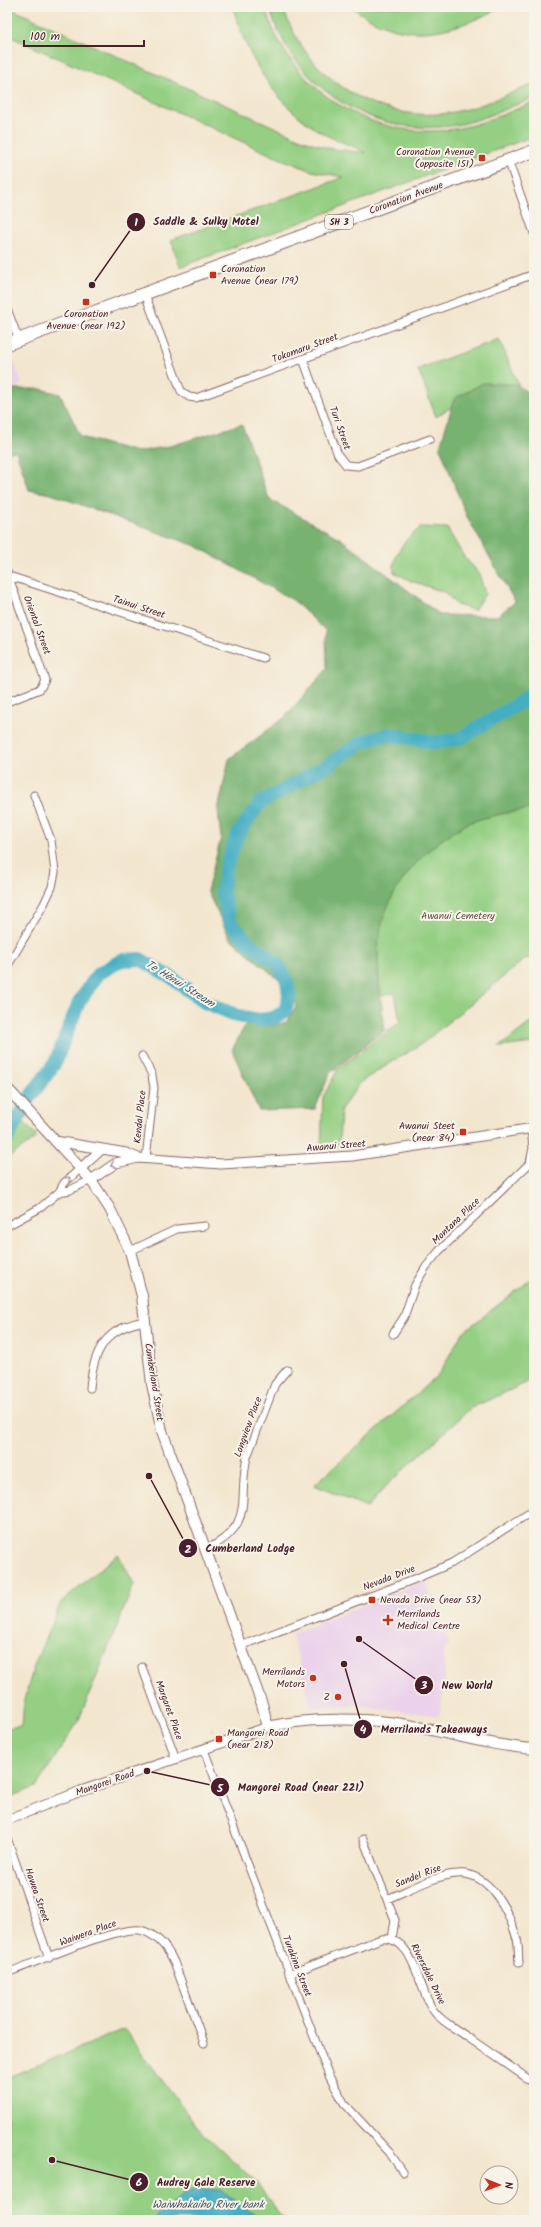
<svg xmlns="http://www.w3.org/2000/svg" width="541" height="2227" font-family="Kalam,sans-serif">
	<rect width="100%" height="100%" fill="#f7f3e8"/>
	<filter id="ink" filterUnits="userSpaceOnUse"><feTurbulence type="fractalNoise" baseFrequency=".025" numOctaves="2"/><feDisplacementMap in="SourceGraphic" scale="8" xChannelSelector="R" yChannelSelector="G"/><feConvolveMatrix kernelMatrix="1 2 1 2 8 2 1 2 1" color-interpolation-filters="sRGB"/></filter>
	<filter id="wash" filterUnits="userSpaceOnUse"><feTurbulence type="fractalNoise" baseFrequency=".012" numOctaves="4" result="noise"/><feDisplacementMap in="SourceGraphic" scale="16" xChannelSelector="R" yChannelSelector="G"/><feGaussianBlur stdDeviation="0.9" result="paint"/><feColorMatrix in="noise" values="0 0 0 0 0 0 0 0 0 0 0 0 0 0 0 0 0 1.4 0 .05"/><feComposite in="paint" operator="in"/></filter>
	<g filter="url(#wash)">
		<rect width="100%" height="100%" fill="#f3e6cf"/>
		<path fill="#ebd1eb" d="M9,349L22,383L7,394V350Z
			M425,1581L450,1646L443,1651L445,1686L439,1716L358,1705L312,1707L298,1667L300,1664L291,1634Z"/>
		<path fill="#94cf83" stroke="#6f7757" d="M7,7L301,139L327,148L366,153C353,145 336,141 322,133C275,105 247,58 233,7H265C288,86 365,139 447,130C477,127 506,113 534,102V136L180,267L171,240L344,177L312,171L276,157L7,35Z
			M269,7H283C305,78 380,126 454,112C481,107 508,94 534,84V98C509,107 483,120 457,125C373,140 293,87 269,7Z
			M352,7H503C450,33 404,47 352,7Z
			M499,339L522,393L469,396L436,417L418,369Z
			M421,527L447,528L464,557L479,573L485,594L474,610L457,605L444,592L411,581L394,572C392,553 407,538 421,527Z
			M534,775V956L525,959L424,1042L362,1081L341,1109L339,1145L321,1147L323,1097L338,1069L400,1022L395,993L379,996L339,924L397,871Z
			M534,1020V1043L499,1047Z
			M7,1103L37,1137L7,1159Z
			M534,1277V1373L526,1383L471,1408L390,1482L367,1507L314,1485L439,1374L462,1333Z
			M118,1554L134,1584L78,1722L36,1787L7,1798V1728L22,1726L24,1700L35,1663L61,1602Z
			M124,2029L197,2127L257,2183L283,2220H262L261,2218L180,2196L154,2220H7V2078Z"/>
		<path fill="#77b271" stroke="#60684e" d="M483,383L516,384L534,397V809C519,810 482,817 469,823C428,842 387,888 380,933C375,965 381,998 385,1030L330,1073L315,1109L259,1111L232,1050L248,1020L272,1026L287,1022L296,1006L292,991L230,938L207,891L221,838L218,810L229,759L284,718L327,669L326,631L293,600L196,546L51,494L29,490L16,451L7,453V393L12,389H41L60,394L81,437L137,452L170,446L242,424L269,499L341,539L440,615L497,616L515,602L466,515L440,447L454,399Z"/>
		<path fill="#44aec3" stroke="#476677" d="M196,2189L221,2190L262,2220H154L180,2196Z"/>
		<g fill="none" stroke-linecap="round" stroke-linejoin="round">
			<path stroke="#44aec3" stroke-width="14" d="M7,1139L30,1097L55,1063L79,1002L98,974L122,960L140,959L171,977L204,1002L238,1016L259,1020L274,1018L285,1011L289,996L287,981L278,964L248,942L229,920L222,892L226,867L238,834L260,803L326,766L362,742L389,734L436,743L461,738L534,694"/>
		</g>
	</g>
	<g filter="url(#ink)">
		<g fill="none" stroke-linecap="round" stroke-linejoin="round">
			<defs>
				<path id="minor" d="M508,160L534,233
					M145,294L181,391L189,397L196,398L534,274
					M7,309L19,340
					M303,359L338,455L346,465L358,466L430,439
					M7,572L45,680L40,689L7,702
					M9,576L263,658
					M7,967L44,904L52,887L55,872L51,840L34,795
					M142,1056L152,1075L154,1088L146,1158
					M59,1192L70,1190L91,1180
					M7,1226L40,1208L59,1192L64,1183L80,1169
					M130,1251L177,1229L205,1226
					M393,1334L404,1317L415,1285L426,1267L439,1251L530,1163L533,1148L531,1128
					M90,1388C93,1350 106,1327 146,1321
					M205,1550C257,1525 237,1500 247,1457L275,1384L287,1370
					M240,1646L410,1581L452,1563L534,1510
					M142,1667L176,1759
					M204,1750L329,2076L344,2103L389,2152L403,2172
					M7,1838L49,1958
					M363,1839L395,1920L392,1939
					M387,1899C407,1891 436,1875 457,1874C490,1871 509,1912 517,1939C519,1946 518,1955 519,1963
					M7,1973C33,1964 117,1926 140,1930C157,1934 167,1947 174,1962L204,2043
					M289,1974L381,1939C414,1934 418,1989 433,2010C440,2021 455,2028 466,2036C489,2052 511,2067 534,2083"/>
				<path id="tertiary" d="M55,1141L126,1153L138,1158L221,1164L352,1156L534,1128
					M80,1169L102,1149
					M91,1180L116,1163L138,1158
					M7,1820L81,1791L268,1727"/>
				<path id="secondary" d="M7,1088L91,1180L110,1209L130,1251L142,1296L152,1384L162,1431L262,1704L268,1727C308,1717 368,1718 408,1725C450,1733 491,1746 534,1749"/>
				<path id="trunk" d="M7,344L534,151"/>
			</defs>
			<use href="#minor" stroke="#856564" stroke-width="9"/>
			<use href="#tertiary" stroke="#856564" stroke-width="11"/>
			<use href="#secondary" stroke="#856564" stroke-width="12"/>
			<use href="#trunk" stroke="#856564" stroke-width="14"/>
			<use href="#minor" stroke="#fff" stroke-width="7"/>
			<use href="#tertiary" stroke="#fff" stroke-width="9"/>
			<use href="#secondary" stroke="#fff" stroke-width="10"/>
			<use href="#trunk" stroke="#fff" stroke-width="12"/>
		</g>
		<defs><path id="oneway-chevron" d="M-2-3.5L2.5 0L-2 3.5" fill="none" stroke-width="1.6" stroke-linecap="round" stroke-linejoin="round"/></defs>
		<g stroke="#ae9aa0">
			<use href="#oneway-chevron" transform="translate(113 1165) rotate(154)"/>
			<use href="#oneway-chevron" transform="translate(68 1179) rotate(-43)"/>
		</g>
	</g>
	<g fill="#c8321e" stroke="#f7f3e8" stroke-width="1.5">
		<rect x="478" y="154" width="8" height="8" rx="2"/>
		<rect x="209" y="271" width="8" height="8" rx="2"/>
		<rect x="82" y="298" width="8" height="8" rx="2"/>
		<rect x="459" y="1128" width="8" height="8" rx="2"/>
		<rect x="368" y="1596" width="8" height="8" rx="2"/>
		<path d="M386 1614h4v4h4v4h-4v4h-4v-4h-4v-4h4z"/>
		<circle cx="313" cy="1678" r="4"/>
		<circle cx="338" cy="1697" r="4"/>
		<rect x="215" y="1735" width="8" height="8" rx="2"/>
	</g>
	<g text-anchor="middle" dominant-baseline="central" stroke-width="4" stroke-linejoin="round" paint-order="stroke">
		<rect fill="#f7f3e8" stroke="#7e5f64" stroke-width="1" x="325" y="215" width="28" height="14" rx="3"/>
		<g font-size="9" font-weight="bold" fill="#4a1f2b">
			<text x="339" y="222">SH 3</text>
		</g>
		<g font-size="10" fill="#4a1f2b" stroke="#f7f3e8" text-anchor="end">
			<text x="474" y="152">Coronation Avenue<tspan x="474" dy="12">(opposite 151)</tspan></text>
			<text x="221" y="269" text-anchor="start">Coronation<tspan x="221" dy="12">Avenue (near 179)</tspan></text>
			<text x="86" y="314" text-anchor="middle">Coronation<tspan x="86" dy="12">Avenue (near 192)</tspan></text>
			<text x="455" y="1126">Awanui Steet<tspan x="455" dy="12">(near 84)</tspan></text>
			<text x="380" y="1600" text-anchor="start">Nevada Drive (near 53)</text>
			<text x="397" y="1614" text-anchor="start">Merrilands<tspan x="397" dy="12">Medical Centre</tspan></text>
			<text x="305" y="1672">Merrilands<tspan x="305" dy="12">Motors</tspan></text>
			<text x="330" y="1697">Z</text>
			<text x="227" y="1733" text-anchor="start">Mangorei Road<tspan x="227" dy="12">(near 218)</tspan></text>
		</g>
		<g font-size="10" fill="#4a1f2b" stroke="#f7f3e8">
			<text transform="translate(406 198) rotate(-20)">Coronation Avenue</text>
			<text transform="translate(305 348) rotate(-20)">Tokomaru Street</text>
			<text transform="translate(340 428) rotate(70)">Turi Street</text>
			<text transform="translate(139 607) rotate(18)">Tainui Street</text>
			<text transform="translate(37 625) rotate(70)">Oriental Street</text>
			<text transform="translate(140 1117) rotate(-84)">Kendal Place</text>
			<text transform="translate(336 1146) rotate(-5)">Awanui Street</text>
			<text transform="translate(456 1221) rotate(-44)">Montana Place</text>
			<text transform="translate(154 1382) rotate(81)">Cumberland Street</text>
			<text transform="translate(248 1427) rotate(-70)">Longview Place</text>
			<text transform="translate(389 1578) rotate(-21)">Nevada Drive</text>
			<text transform="translate(169 1710) rotate(70)">Margaret Place</text>
			<text transform="translate(105 1783) rotate(-19)">Mangorei Road</text>
			<text transform="translate(418 1876) rotate(-21)">Sandel Rise</text>
			<text transform="translate(37 1895) rotate(71)">Hawea Street</text>
			<text transform="translate(88 1933) rotate(-20)">Waiwera Place</text>
			<text transform="translate(297 1966) rotate(69)">Turakina Street</text>
			<text transform="translate(428 1974) rotate(64)">Riversdale Drive</text>
		</g>
		<g font-size="10" fill="#605445" stroke="#f7f3e8">
			<text x="458" y="916">Awanui Cemetery</text>
		</g>
		<g font-size="11" font-style="italic" fill="#485868" stroke="#f7f3e8">
			<text transform="translate(180 984) rotate(32)">Te Hēnui Stream</text>
			<text x="208" y="2205">Waiwhakaiho River bank</text>
		</g>
	</g>
	<path fill="none" stroke="#4a1f2b" stroke-width="1.5" d="M92 285L136 222M149 1476L188 1548M359 1639L424 1685M344 1664L363 1729M147 1771L220 1787M52 2160L139 2182"/>
	<g fill="#4a1f2b" stroke="#f7f3e8" stroke-width="1.5">
		<circle cx="92" cy="285" r="4"/>
		<circle cx="149" cy="1476" r="4"/>
		<circle cx="359" cy="1639" r="4"/>
		<circle cx="344" cy="1664" r="4"/>
		<circle cx="147" cy="1771" r="4"/>
		<circle cx="52" cy="2160" r="4"/>
		<circle cx="136" cy="222" r="10"/>
		<circle cx="188" cy="1548" r="10"/>
		<circle cx="424" cy="1685" r="10"/>
		<circle cx="363" cy="1729" r="10"/>
		<circle cx="220" cy="1787" r="10"/>
		<circle cx="139" cy="2182" r="10"/>
	</g>
	<g font-size="12" text-anchor="middle" font-weight="bold" fill="#fff">
		<text x="136" y="226">1</text>
		<text x="188" y="1553">2</text>
		<text x="424" y="1689">3</text>
		<text x="363" y="1733">4</text>
		<text x="220" y="1792">5</text>
		<text x="139" y="2186">6</text>
	</g>
	<g font-size="11" text-anchor="middle" font-weight="bold" fill="#4a1f2b" stroke="#f7f3e8" stroke-width="4" stroke-linejoin="round" paint-order="stroke">
		<text x="206" y="225">Saddle &amp; Sulky Motel</text>
		<text x="250" y="1552">Cumberland Lodge</text>
		<text x="467" y="1689">New World</text>
		<text x="434" y="1733">Merrilands Takeaways</text>
		<text x="301" y="1791">Mangorei Road (near 221)</text>
		<text x="206" y="2186">Audrey Gale Reserve</text>
	</g>
	<rect width="541" height="2227" fill="none" stroke="#f7f3e8" stroke-width="24"/>
	<g transform="translate(499 2185) rotate(91)"><circle r="19" fill="#f7f3e8" stroke="#b29e9c"/>
	<path d="M0-3L7 15L0 10L-7 15Z" fill="#c8321e"/>
	<text y="-6" font-size="11" font-weight="bold" text-anchor="middle" fill="#4a1f2b">N</text>
	</g>
	<path d="M24 40v6h120v-6" fill="none" stroke="#4a1f2b" stroke-width="2"/>
	<text x="30" y="40" font-size="12" fill="#4a1f2b" stroke="#f7f3e8" stroke-width="3" paint-order="stroke">100 m</text>
</svg>
